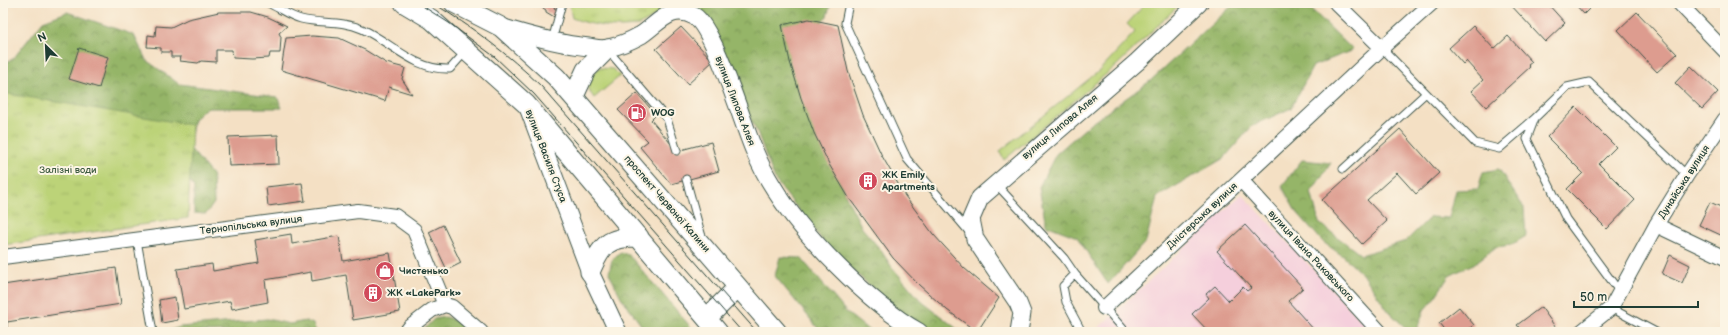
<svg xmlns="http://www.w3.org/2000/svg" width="1728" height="335" font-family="'Balsamiq Sans',sans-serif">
	<defs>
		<pattern id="forest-crowns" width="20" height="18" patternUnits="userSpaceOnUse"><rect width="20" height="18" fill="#95b568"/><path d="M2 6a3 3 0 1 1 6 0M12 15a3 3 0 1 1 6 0" fill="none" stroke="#799456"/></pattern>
		<pattern id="park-tufts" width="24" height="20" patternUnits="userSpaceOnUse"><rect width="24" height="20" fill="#bcd378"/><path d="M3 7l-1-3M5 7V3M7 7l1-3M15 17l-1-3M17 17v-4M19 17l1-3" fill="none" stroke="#a1b668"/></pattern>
	</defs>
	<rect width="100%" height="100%" fill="#fcf5e5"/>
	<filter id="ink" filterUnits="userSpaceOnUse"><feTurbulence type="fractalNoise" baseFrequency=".025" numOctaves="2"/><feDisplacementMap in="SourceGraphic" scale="8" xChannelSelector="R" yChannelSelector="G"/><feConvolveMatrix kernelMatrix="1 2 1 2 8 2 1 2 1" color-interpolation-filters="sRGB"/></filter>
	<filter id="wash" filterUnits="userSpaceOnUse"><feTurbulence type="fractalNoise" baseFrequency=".012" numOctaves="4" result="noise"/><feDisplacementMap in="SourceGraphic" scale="16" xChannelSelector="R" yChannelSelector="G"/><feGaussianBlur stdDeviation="0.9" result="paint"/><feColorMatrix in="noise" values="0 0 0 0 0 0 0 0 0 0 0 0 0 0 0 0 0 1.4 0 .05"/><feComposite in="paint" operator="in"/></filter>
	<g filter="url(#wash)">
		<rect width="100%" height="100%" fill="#f4e0c4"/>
		<path fill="#f5cfdc" d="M1242,194L1372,332H1094Z"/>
		<path fill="#bcd378" stroke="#6e8856" d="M1146,3H1181L1117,65L1004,160L1000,151L1099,71L1135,32L1127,24Z
			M599,68L613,69L620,76L594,98L588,89L587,80Z"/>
		<path fill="url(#forest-crowns)" stroke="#5a794e" d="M695,3H831L827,16L817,28L836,172L843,190L862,228L880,249L891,266L921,301L961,332H927L918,328L831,251L775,180L758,134L697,12Z
			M1235,3H1305L1353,50L1313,66L1291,108L1252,126L1224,158L1157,197L1146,241L1108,284L1077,237L1046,225L1039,187L1056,154L1089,125L1150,81Z
			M67,12L134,35L146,60L179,84L277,97L282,108H206L194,119L189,147L213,176L214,203L206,214L194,213V187L172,155L3,197V63L13,59L43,21Z
			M1302,160L1331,163L1311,192L1319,223L1361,255L1406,241L1430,217L1449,218L1456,190L1478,189L1483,172L1499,169L1524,208L1526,236L1511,245L1496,247L1475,263L1449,276L1435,297L1424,310L1416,332H1410L1389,312L1365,277L1343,256L1323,242L1295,210L1282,186Z
			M620,252L628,254L695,332H646L621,297L609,273L612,260Z
			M780,257L801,258L847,313L871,332H821L775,276Z
			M446,317L456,321L467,332H421L434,319Z
			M267,319L290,324L306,321L313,324L316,331L165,332L180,327Z"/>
		<path fill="url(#park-tufts)" stroke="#6e8856" d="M569,3H671C664,10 644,25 634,26C613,29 591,25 572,18Z
			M3,93L192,125L188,218L3,245Z"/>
		<g id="blocks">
			<path fill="#dd9c8f" d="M535,3H556L554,8L559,11L556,18L546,12V10Z
				M1509,3H1547L1565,23L1545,42Z
				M1574,3H1593L1594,4L1584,14Z
				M219,12H251L268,17L287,26L279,33L281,37L280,53H270L269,58L252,59L233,58L232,50H216V62L201,61L198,63L180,61L181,57H171V52H161V48L147,47L148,35L155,36L156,26L171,27L188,19Z
				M1637,12L1677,54L1657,72L1618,30Z
				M809,19L838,25L848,71L863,115L882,156L905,196L933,234L964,268L999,298L977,332L947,310L919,285L893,258L849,198L830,166L814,133L801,98L790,62L782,25Z
				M1473,26L1494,49L1508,36L1532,62L1528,65L1530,67L1486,107L1471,91L1483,80L1466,61L1463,64L1449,48Z
				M681,27L713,61L688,84L656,49Z
				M312,36L339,38L365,50L386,63L405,68L402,79L412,94L389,87L385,101L281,70L286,38Z
				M79,48L108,57L99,88L69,79Z
				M1691,66L1718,92L1702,109L1675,83Z
				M637,93L656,115L651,120L677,151L711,142L719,171L671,184L640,147L648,141L618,110Z
				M1576,107L1616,147L1599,164L1635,200L1607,229L1567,189L1583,173L1547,137Z
				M1400,129L1439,173L1416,194L1397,173L1367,200L1387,221L1362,244L1322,200Z
				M278,135L279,164L229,166L228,137Z
				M302,183L305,201L268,206L266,187Z
				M1710,202L1725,209V237L1699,225Z
				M443,225L461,263L447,270L429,232Z
				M1245,225L1303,288L1288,301L1316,332H1209L1192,314L1209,298L1206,294L1215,286L1229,301L1243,287L1247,291L1251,288L1217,251Z
				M291,234L292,244L339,236L343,261L390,253L400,312L353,320L346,275L312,281L311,272L265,280L268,302L232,309L230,301L184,309L177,269L212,264L213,271L259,263L255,240Z
				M1670,255L1690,265L1682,283L1662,274Z
				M116,268L121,304L7,322V329H3V285Z
				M175,297L178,320L162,323L159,300Z
				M1459,307L1474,325L1466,332H1446L1439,323Z
				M1541,307L1556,328L1550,332H1523L1517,325Z"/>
		</g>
	</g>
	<g filter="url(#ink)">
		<use href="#blocks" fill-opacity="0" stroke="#3f554a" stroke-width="1"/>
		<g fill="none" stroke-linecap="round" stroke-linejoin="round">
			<defs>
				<path id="service" d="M268,3C279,8 289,16 301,19C321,24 341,20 362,29C391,42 415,71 450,69L466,51
					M849,3L845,23L907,159L970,233
					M552,41L562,3
					M1382,48L1475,143L1499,149L1534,119
					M607,49L667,119L677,151
					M1343,169L1426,93
					M686,179L702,237
					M996,184L1064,258L1075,274
					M137,240L153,332
					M1619,291L1566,219L1527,139L1535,118L1567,87L1589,82L1687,175
					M1611,308L1656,332
					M1082,332L1066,302L1063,286L1075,274L1126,332"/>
				<path id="minor" d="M1336,3L1382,48
					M1679,3L1725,51
					M1241,180L1380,332
					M1656,225L1725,258
					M3,257L358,211L395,216L414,230L445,305
					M1104,308L1382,48L1432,3
					M406,332L410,327L432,310L445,305L452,307L481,332
					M1581,332L1611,308L1656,225L1687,175L1725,119"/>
				<path id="tertiary" d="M501,27C530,36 559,44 589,47C595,48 602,50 608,48C618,46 632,40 641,35C658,24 671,3 694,16C714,27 743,125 754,150C759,162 765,174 772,185C801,234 870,304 919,332
					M529,110L590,272L618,332
					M1019,332L1022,313L1018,303L975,239L971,219L980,198L1137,62L1199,3"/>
				<path id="secondary" d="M404,3L431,19L526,104L718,332
					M454,3L501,27L556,77L777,332
					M574,96L586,70L607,49
					M590,272C602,244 608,237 639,237
					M707,318L738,287"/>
			</defs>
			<use href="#service" stroke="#3f554a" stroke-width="9"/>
			<use href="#minor" stroke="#3f554a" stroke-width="16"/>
			<use href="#tertiary" stroke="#3f554a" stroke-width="19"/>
			<use href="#secondary" stroke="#3f554a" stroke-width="21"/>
			<use href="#service" stroke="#fff" stroke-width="7"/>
			<use href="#minor" stroke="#fff" stroke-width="14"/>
			<use href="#tertiary" stroke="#fff" stroke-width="17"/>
			<use href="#secondary" stroke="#fff" stroke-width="19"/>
			<path stroke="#1f3d34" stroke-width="1" d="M418,3L449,23L495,57L534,94L742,332
				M433,3C472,27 508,54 541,86L757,332"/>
		</g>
	</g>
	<defs>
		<symbol id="fuel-disc" viewBox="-11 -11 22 22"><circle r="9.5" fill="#d1495b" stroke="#fcf5e5"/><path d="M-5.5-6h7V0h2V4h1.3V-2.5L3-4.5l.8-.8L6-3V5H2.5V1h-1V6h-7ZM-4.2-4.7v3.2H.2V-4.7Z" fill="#fff"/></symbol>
		<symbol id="building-disc" viewBox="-11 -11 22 22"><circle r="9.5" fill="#d1495b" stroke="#fcf5e5"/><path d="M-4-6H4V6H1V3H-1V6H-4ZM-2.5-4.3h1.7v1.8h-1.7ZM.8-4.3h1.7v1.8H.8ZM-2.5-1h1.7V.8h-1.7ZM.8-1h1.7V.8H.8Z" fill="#fff"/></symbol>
		<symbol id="shop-disc" viewBox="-11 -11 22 22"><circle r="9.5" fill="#d1495b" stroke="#fcf5e5"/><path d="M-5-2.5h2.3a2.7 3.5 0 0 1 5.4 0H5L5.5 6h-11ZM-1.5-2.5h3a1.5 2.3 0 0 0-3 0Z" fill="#fff"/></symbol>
	</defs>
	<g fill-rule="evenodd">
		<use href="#fuel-disc" x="626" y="102" width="22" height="22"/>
		<use href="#building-disc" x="857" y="170" width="22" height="22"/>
		<use href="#shop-disc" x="374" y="260" width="22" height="22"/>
		<use href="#building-disc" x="362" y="282" width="22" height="22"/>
	</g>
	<g text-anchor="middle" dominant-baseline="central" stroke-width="4" stroke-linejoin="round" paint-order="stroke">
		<g font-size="10" fill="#1f3d34" stroke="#fcf5e5">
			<text transform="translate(735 101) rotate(69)">вулиця Липова Алея</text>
			<text transform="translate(1060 127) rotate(-40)">вулиця Липова Алея</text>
			<text transform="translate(546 156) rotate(69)">вулиця Василя Стуса</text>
			<text transform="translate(1684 182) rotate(-57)">Дунайська вулиця</text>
			<text transform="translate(667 204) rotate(49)">проспект Червоної Калини</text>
			<text transform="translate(1202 216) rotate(-43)">Дністерська вулиця</text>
			<text transform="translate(251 225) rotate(-7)">Тернопільська вулиця</text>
			<text transform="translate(1311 256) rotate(47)">вулиця Івана Раковського</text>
		</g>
		<g font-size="10" font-weight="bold" fill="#1f3d34" stroke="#fcf5e5" text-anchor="start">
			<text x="651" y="113">WOG</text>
			<text x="882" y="175">ЖК Emily<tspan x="882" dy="12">Apartments</tspan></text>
			<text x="399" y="271">Чистенько</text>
			<text x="387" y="293">ЖК «LakePark»</text>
		</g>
		<g font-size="10" fill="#3e5b42" stroke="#fcf5e5">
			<text x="68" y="170">Залізні води</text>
		</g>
	</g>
	<rect width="1728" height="335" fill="none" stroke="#fcf5e5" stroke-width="16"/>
	<g transform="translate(46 46) rotate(336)" stroke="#fcf5e5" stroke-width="3" paint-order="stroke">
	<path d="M0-3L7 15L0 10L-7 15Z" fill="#1f3d34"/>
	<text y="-6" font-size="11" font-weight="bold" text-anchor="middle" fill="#1f3d34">N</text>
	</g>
	<path d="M1574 301v6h124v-6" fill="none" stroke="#1f3d34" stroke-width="2"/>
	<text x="1580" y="301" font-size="12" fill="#1f3d34" stroke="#fcf5e5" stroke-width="3" paint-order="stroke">50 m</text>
</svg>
